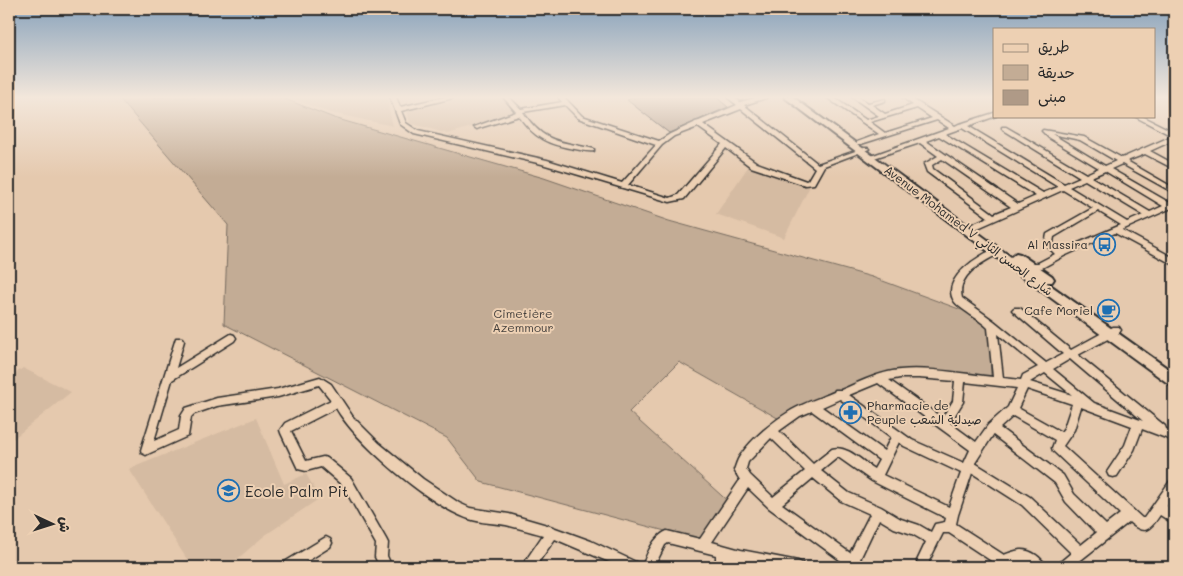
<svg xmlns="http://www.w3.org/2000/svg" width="1183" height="576" font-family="Mali,'Playpen Sans Arabic',sans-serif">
	<rect width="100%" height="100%" fill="#e5c9ae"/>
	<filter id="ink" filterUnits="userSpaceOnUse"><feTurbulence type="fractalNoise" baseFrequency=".02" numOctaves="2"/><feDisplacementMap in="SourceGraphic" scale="10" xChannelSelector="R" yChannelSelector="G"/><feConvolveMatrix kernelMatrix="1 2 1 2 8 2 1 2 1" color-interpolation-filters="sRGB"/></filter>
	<g filter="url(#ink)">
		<path fill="#d5bba2" d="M290,97H386L393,126L327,112Z
			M470,97H504L516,114L448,134L410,123L407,111Z
			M750,164L810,186L784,238L716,214Z
			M23,368L71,392L9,442V378Z
			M256,418L284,484L306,474L320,498L264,536L228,567H192L129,469Z"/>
		<path fill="#c3ac95" stroke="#776c60" d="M118,97H280L334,118L544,178L669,221L872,277L978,316L990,325L991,382L914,372L829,396L781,420L679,362L629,412L732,505L699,540L481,482L447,438L224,324L228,225Z"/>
		<path fill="#af9a87" stroke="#2b2b2b" d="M637,97H716L728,107L669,133L627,100Z"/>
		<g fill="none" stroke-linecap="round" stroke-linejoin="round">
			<defs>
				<path id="minor" d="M390,97H396L400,107L444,97H454L453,98L401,111L406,123L418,131L547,160L622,183L656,145L578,118L565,105L523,112C544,144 560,141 594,149V151C588,152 581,150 575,149C548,145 534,138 519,116L479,128L477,129L474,127L516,112L503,97H509L521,109L562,102L558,97H564L582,116L659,141L670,134L694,123L695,122L699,121L737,105L727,97H734L740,102L758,97H767L766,98L744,105L818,164L864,148H868L869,149L824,166L814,184L805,185L751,167L726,148L684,199L670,202L542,164L414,134L400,124ZM741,109L815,168L808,180L806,181L757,163L703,124ZM698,127L722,144L678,195L670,198L628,185L662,145L674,136Z
					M826,97H833L866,120L879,116L852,97H859L868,103L885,99V101L872,105L885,114L913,105L902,97H909L955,126L959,124L963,123L994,113V116H996L968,126L1064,184L1080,177L1002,129V127H1006L1086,174L1099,168L1049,138L1042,131L1043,130L1084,137L1122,158L1172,136L1134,116H1142L1174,132V140L1150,151L1174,164V169L1145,154L1127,161L1174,188V193L1122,164L1111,169L1170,203H1174V207L1122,230L1174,258V265L1115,233L1064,256L1042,268L1023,267L1022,265L1023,263H1038L1055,254L1045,244L1047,234L1093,208L1063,190L978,228H972L971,226L972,224L988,217L927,172L924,164L938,156L920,143L874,158H870L868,157L949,128L937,120L861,144H857V142L879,134ZM917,108L932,118L885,133L870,122ZM962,128L1058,187L1043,193L945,134ZM1052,134L1080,140L1116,161L1105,166ZM939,136L1036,196L1018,204L926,141ZM942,159L1011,207L994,214L933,169L932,165ZM1105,171L1163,206L1150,212L1091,177ZM1085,180L1143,215L1127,222L1069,187ZM1098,211L1121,225L1062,250L1053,243L1054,237Z
					M997,248L1001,251L1000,253C983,262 956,275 962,298L994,321L1046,363L1063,354L1014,312L1012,310L1014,308H1020L1071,350L1113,327H1119L1121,330L1119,333L1078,355L1165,426L1166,429L1174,431V441L1142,429L1134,450L1117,476L1113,477L1109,476L1107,472L1125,445L1132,426L1081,407L1074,430L1063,446L1142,518H1144L1170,481L1174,480V494L1167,506L1174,511V524L1160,515C1150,530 1145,536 1129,522L1072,567H1057L1059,563L1071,553L1022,505L972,473L958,515L956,524L1004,555C1009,553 1014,551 1020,550C1030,549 1043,558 1046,567H1031L1023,562L1015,563L1007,567H995L996,564L949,533H943L929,561L930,567H918L917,561L926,542L912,534L894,528L879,519L860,559L864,563L866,567L848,566L769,508L748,488L712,542L741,550L798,561L802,563L804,567H767L728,559V567H716V555L668,543L665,545L654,567H642C647,554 653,537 667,531L700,539L740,480L734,470C736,465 737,460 740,456C752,438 773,421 792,410C806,402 820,398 834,392L835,390H841C860,382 879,372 900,370C927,367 965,374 993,377L988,328C981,320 958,308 954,301C940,279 980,254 997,248ZM998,334L1038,367L1023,375L1021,380L1003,378ZM1070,359L1143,421L1094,403L1053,369ZM1045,373L1072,395L1030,382ZM900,378H919L955,381L953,401L942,418L889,380ZM965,382L1017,388L1008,407L988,425L976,442L950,423L963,402ZM878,383L970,450L964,463L912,440L849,395ZM1027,389L1072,404L1064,428L1061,432L1018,408ZM840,399L891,437L884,451L822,407ZM812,411L879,460L874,469C863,462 846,444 832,449L813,464L779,431L800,416ZM1013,416L1055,440L1052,448L1053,451L1120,514L1106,525L1074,494L1063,475L1000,428ZM993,435L1055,483L1066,502L1096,533L1081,545L1030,497L975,463ZM771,438L805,471L773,497L750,475L746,469L748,462ZM899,442L904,446L961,473L949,507L883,475ZM838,457L872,481L946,518L945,522L935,524L931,532L919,525L901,519L881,507L849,493L821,471ZM813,478L841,501L870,514L850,553L782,504Z
					M231,334L234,335L236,338L234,341L172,380L154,441L179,430L181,416L186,408L217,398L278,389L320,377L331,384L353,417L379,443L423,479L459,503L470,508L509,514L547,525L591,541L638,563L640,567H621L555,539L535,567H522L524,563L543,535C531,532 519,528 506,525C494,523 481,523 469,519C430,506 356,443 336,408L291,431L306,461L323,457L327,458L351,478L386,539L388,543L387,556L392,567H380L375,557L376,544L343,486L321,467L306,471L298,469L281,433L280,430L285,423L331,400L319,385L278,397L217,406L194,414L191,417L188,436L150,453L146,455L142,453L141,450L176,338H182L184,341L176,368Z
					M326,537L330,539L332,543L330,547L298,567H281L283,563Z"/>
				<path id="major" d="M784,97H793L1011,257L1016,253L1020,254L1052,276L1054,279L1052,282H1046L1174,373V385L1169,384L1021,276Z"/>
			</defs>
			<use href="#minor" stroke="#2b2b2b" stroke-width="3"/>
			<use href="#major" stroke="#2b2b2b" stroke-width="4"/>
			<use href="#minor" fill="#edd0b3" fill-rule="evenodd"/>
			<use href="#major" fill="#edd0b3" fill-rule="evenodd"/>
		</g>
	</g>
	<linearGradient id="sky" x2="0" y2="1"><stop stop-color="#88a2bb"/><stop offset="0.55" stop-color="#f3e7db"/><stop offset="1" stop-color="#f3e7db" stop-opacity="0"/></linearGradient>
	<rect width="1183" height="177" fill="url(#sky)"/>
	<defs>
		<symbol id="bus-ring" viewBox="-11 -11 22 22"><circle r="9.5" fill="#edd0b3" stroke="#1f6fb2" stroke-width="1.5"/><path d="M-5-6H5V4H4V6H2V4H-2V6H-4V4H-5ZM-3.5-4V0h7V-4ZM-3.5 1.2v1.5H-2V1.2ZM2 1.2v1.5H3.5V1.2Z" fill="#1f6fb2"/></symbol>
		<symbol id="cafe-ring" viewBox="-11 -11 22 22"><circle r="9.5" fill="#edd0b3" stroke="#1f6fb2" stroke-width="1.5"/><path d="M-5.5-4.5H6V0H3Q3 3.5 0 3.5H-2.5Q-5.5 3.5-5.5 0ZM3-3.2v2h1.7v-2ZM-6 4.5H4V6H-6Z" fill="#1f6fb2"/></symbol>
		<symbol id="pharmacy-ring" viewBox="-11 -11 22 22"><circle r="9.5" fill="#edd0b3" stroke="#1f6fb2" stroke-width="1.5"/><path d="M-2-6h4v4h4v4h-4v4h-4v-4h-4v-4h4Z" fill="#1f6fb2"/></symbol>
		<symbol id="school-ring" viewBox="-11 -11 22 22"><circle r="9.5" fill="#edd0b3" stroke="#1f6fb2" stroke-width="1.5"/><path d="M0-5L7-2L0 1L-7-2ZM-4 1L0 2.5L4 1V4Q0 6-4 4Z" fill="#1f6fb2"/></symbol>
	</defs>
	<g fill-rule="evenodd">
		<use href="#bus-ring" x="1092" y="232" width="25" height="25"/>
		<use href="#cafe-ring" x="1096" y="298" width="25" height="25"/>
		<use href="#pharmacy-ring" x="838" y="400" width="25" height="25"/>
		<use href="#school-ring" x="216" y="478" width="25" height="25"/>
	</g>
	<g text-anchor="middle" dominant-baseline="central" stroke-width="4" stroke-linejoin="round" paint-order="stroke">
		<g font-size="12" fill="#2b2b2b" stroke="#edd0b3">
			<text transform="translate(969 230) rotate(37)">Avenue Mohamed V شارع الحسن الثاني</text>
		</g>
		<g font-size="12" fill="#2b2b2b" stroke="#edd0b3" text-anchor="end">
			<text x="1088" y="244">Al Massira</text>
			<text x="1093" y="310">Cafe Moriel</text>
			<text x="867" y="405" text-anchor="start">Pharmacie de<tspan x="867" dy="14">Peuple صيدلية الشعب</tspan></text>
		</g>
		<g font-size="12" fill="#423e3b" stroke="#edd0b3">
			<text x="523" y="313">Cimetière<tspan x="523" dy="14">Azemmour</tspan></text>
		</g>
		<g font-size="15" fill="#2b2b2b" stroke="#edd0b3" text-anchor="start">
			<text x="245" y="491">Ecole Palm Pit</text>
		</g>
	</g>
	<rect width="1183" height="576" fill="none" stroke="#edd0b3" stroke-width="30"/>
	<rect x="15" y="15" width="1153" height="546" fill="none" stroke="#2b2b2b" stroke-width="2" filter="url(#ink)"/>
	<rect x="993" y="28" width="162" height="90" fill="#edd0b3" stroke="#9f8e7d"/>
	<rect x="1003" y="44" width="25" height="8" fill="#edd0b3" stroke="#9f8e7d"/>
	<text x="1038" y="52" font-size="15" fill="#2b2b2b">طريق</text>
	<rect x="1003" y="65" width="25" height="15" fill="#c3ac95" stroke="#9f8e7d"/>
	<text x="1038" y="78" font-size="15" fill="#2b2b2b">حديقة</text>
	<rect x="1003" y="90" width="25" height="15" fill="#af9a87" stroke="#9f8e7d"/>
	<text x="1038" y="102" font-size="15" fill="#2b2b2b">مبنى</text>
	<g transform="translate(52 524) rotate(94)" stroke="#edd0b3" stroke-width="4" paint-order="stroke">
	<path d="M0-4L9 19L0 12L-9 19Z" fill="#2b2b2b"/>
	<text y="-8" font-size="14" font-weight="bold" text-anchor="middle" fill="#2b2b2b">ش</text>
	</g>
</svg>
